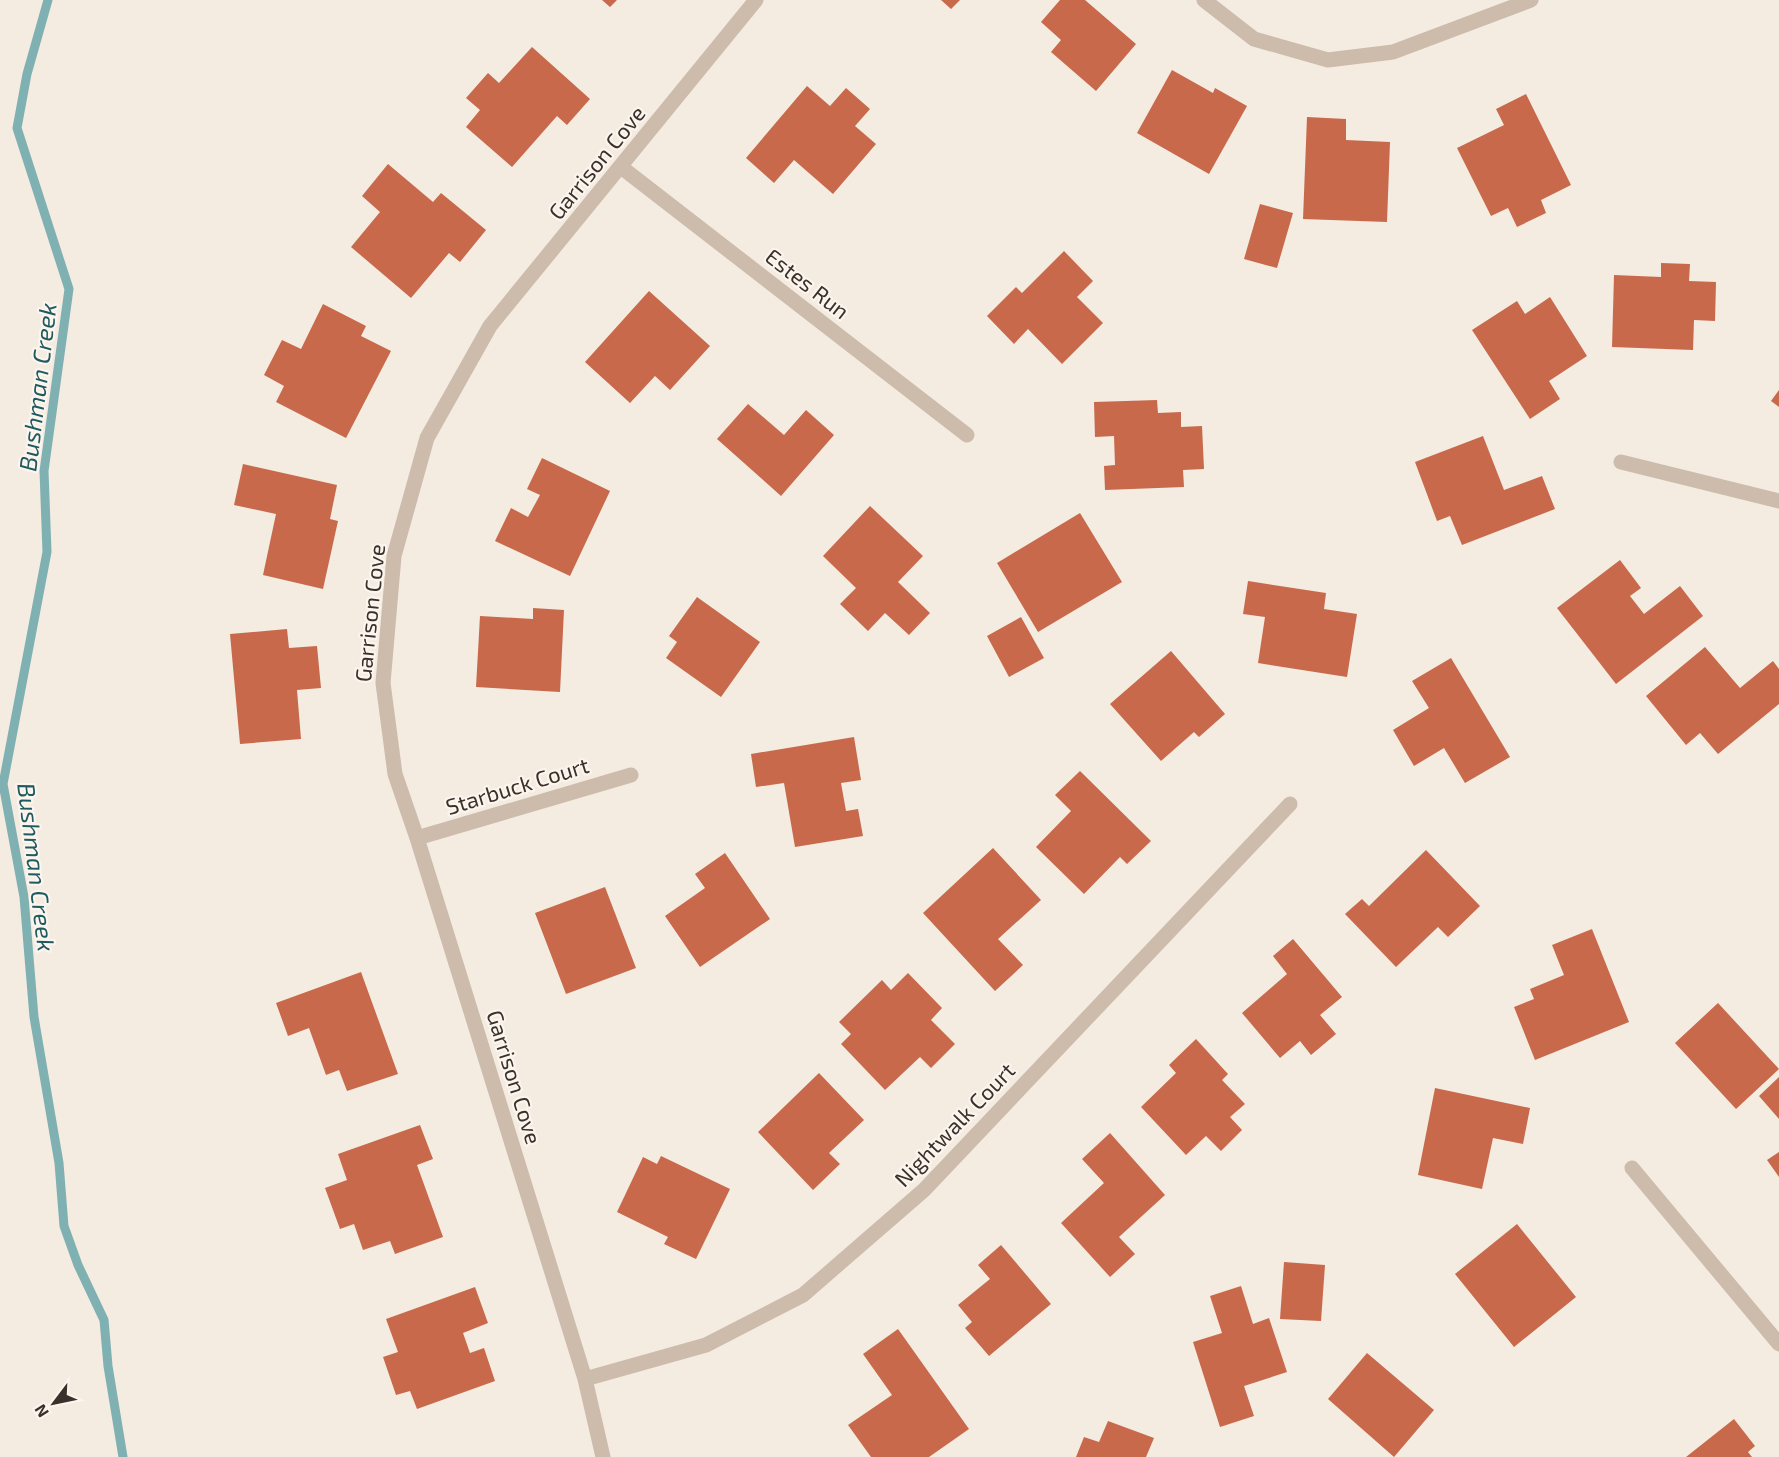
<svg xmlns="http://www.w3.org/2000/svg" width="1779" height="1457" font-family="'Exo 2',sans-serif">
	<rect width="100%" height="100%" fill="#f4ebe1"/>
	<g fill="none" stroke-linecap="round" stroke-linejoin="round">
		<path stroke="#7fb0b2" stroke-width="9" d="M48,0L27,74L17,128L69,289L44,471L47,552L3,784L24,897L34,1017L59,1163L64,1226L78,1265L104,1320L108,1366L123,1457"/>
	</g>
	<path fill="#c8694b" d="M602,0H617L610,7Z
		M941,0H960L951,9Z
		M1060,0H1085L1136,44L1096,91L1051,52L1061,40L1041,22Z
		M532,47L590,99L567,125L557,116L512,167L466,127L480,110L466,98L488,73L499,83Z
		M1172,70L1213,93L1215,88L1247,106L1209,174L1137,133Z
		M807,86L830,106L846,88L870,109L855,126L876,144L833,194L794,160L774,183L746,158Z
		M1526,94L1571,185L1541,200L1546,213L1517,227L1508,208L1491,216L1457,148L1504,125L1496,109Z
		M1307,117L1346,119V140L1390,142L1387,222L1303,219Z
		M388,164L433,202L441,193L486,230L460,262L449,253L411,298L351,247L380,212L362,196Z
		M1260,204L1293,213L1277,268L1244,259Z
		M1064,251L1093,281L1077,297L1103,323L1062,364L1028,329L1014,344L987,316L1016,287L1022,293Z
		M1661,263L1690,264L1689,281L1716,282L1715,321L1694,320L1693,350L1612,347L1614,275L1661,277Z
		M649,291L710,346L670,390L655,376L630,403L585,362Z
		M1550,297L1587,356L1549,381L1560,399L1530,419L1472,330L1517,301L1525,314Z
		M323,304L366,326L361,336L391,351L346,438L276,402L284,386L264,375L282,340L301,349Z
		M1779,390V407L1771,401Z
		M1157,400L1158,413L1181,412V427L1202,426L1204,469L1183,470L1184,487L1105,490L1104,466L1115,465L1114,436L1095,437L1094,402Z
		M748,404L784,435L806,410L834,435L781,496L717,439Z
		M1483,436L1504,490L1542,476L1555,509L1462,545L1450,516L1437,521L1415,462Z
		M542,458L610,491L570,576L495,541L511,508L528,517L540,495L527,489Z
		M243,464L337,485L330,519L338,521L323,589L263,575L276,514L234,505Z
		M870,506L923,556L898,582L930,613L909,635L885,613L868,631L840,604L856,588L823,556Z
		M1080,513L1122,582L1038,632L997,563Z
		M1620,560L1641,588L1630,596L1644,614L1680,586L1703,616L1616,684L1557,608Z
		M1248,581L1326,593L1324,609L1357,614L1347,677L1258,663L1265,617L1243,614Z
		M697,597L760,642L721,697L666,658L677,642L669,636Z
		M533,608L564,610L560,692L476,687L480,616L533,619Z
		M1021,617L1044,658L1009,677L987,636Z
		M287,629L289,648L317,646L321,688L297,690L301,739L240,744L230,634Z
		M1705,647L1740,688L1773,661L1779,669V704L1718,754L1700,733L1686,745L1646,696Z
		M1171,651L1225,714L1199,737L1194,732L1161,761L1110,704Z
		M1451,658L1510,757L1465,783L1444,748L1414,766L1393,730L1429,708L1412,681Z
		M854,737L861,780L841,783L846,811L858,809L863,836L795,847L784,783L756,787L751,754Z
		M1080,771L1151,841L1127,864L1120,857L1084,894L1036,847L1071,811L1055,795Z
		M993,848L1041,900L998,939L1023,965L995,991L923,913Z
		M1426,850L1480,906L1448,937L1438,927L1396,967L1345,914L1362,899L1369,906Z
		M725,853L770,919L700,967L665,916L705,888L695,874Z
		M605,887L636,968L566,994L535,913Z
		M1592,929L1629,1022L1535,1060L1514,1007L1534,999L1530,989L1564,975L1552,945Z
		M1293,939L1342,997L1320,1015L1336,1034L1311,1055L1300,1041L1280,1058L1242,1013L1287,974L1273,956Z
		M361,972L398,1074L347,1091L339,1070L326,1075L309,1028L288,1036L276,1003Z
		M908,973L942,1008L931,1020L955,1044L931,1068L920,1057L885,1090L841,1044L851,1034L839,1022L882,980L891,990Z
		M1718,1003L1779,1069L1736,1109L1675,1043Z
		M1196,1039L1228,1074L1222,1080L1245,1104L1230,1117L1242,1130L1221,1151L1206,1136L1186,1155L1141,1107L1176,1073L1169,1065Z
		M819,1073L864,1120L829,1153L840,1164L813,1190L758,1132Z
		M1779,1077V1119L1759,1096Z
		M1435,1088L1530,1108L1523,1144L1493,1138L1482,1189L1418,1175Z
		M420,1125L433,1159L417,1165L443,1237L395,1254L390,1241L363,1250L354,1224L340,1229L325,1188L347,1180L338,1154Z
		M1110,1133L1165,1195L1119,1237L1135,1254L1110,1277L1061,1223L1104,1183L1082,1159Z
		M1779,1152V1177L1767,1160Z
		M661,1156L730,1189L696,1259L664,1244L668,1237L617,1212L643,1157L657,1164Z
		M1517,1224L1576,1297L1514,1347L1455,1274Z
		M1001,1245L1051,1304L989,1356L965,1328L972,1322L958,1305L990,1279L978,1265Z
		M1284,1262L1325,1265L1321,1321L1280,1319Z
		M1241,1286L1253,1324L1269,1318L1287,1372L1244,1386L1254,1416L1220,1427L1193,1342L1222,1333L1210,1296Z
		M475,1287L488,1323L463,1333L470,1353L484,1348L495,1381L417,1409L410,1391L396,1395L383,1357L398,1352L386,1319Z
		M898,1329L969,1429L929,1457H871L848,1425L892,1395L863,1354Z
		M1367,1353L1434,1410L1394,1457L1328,1399Z
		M1734,1419L1755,1446L1748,1452L1752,1457H1686Z
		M1108,1421L1154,1438L1146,1457H1076L1084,1437L1099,1442Z"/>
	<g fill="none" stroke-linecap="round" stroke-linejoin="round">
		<path stroke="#cdbbac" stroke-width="15" d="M1204,0L1254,39L1328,60L1393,52L1531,0
			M621,167L967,435
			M1621,462L1779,501
			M417,838L631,775
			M1632,1168L1779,1344
			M585,1379L706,1345L803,1295L924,1190L1290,804
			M603,1457L585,1379L417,838L395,774L383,683L394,556L427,438L490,326L756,0"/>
	</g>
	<g text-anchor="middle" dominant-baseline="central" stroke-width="4.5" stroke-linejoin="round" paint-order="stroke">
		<g font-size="22" fill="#3b302b" stroke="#fbf5ee">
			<text transform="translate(596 162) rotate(-51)">Garrison Cove</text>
			<text transform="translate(808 283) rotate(38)">Estes Run</text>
			<text transform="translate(369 613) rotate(-84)">Garrison Cove</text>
			<text transform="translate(517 785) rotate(-17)">Starbuck Court</text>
			<text transform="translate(515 1077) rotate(73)">Garrison Cove</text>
			<text transform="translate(954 1124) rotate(-46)">Nightwalk Court</text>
		</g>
		<g font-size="24" font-style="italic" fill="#1f5a5e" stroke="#fbf5ee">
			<text transform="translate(37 387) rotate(-83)">Bushman Creek</text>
			<text transform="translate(37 867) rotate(83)">Bushman Creek</text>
		</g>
	</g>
	<g transform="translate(54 1403) rotate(238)" stroke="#fbf5ee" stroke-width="4.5" paint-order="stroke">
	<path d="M0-4.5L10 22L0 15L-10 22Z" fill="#3b302b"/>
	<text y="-9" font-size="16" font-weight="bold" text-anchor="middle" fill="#3b302b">N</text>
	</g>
</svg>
